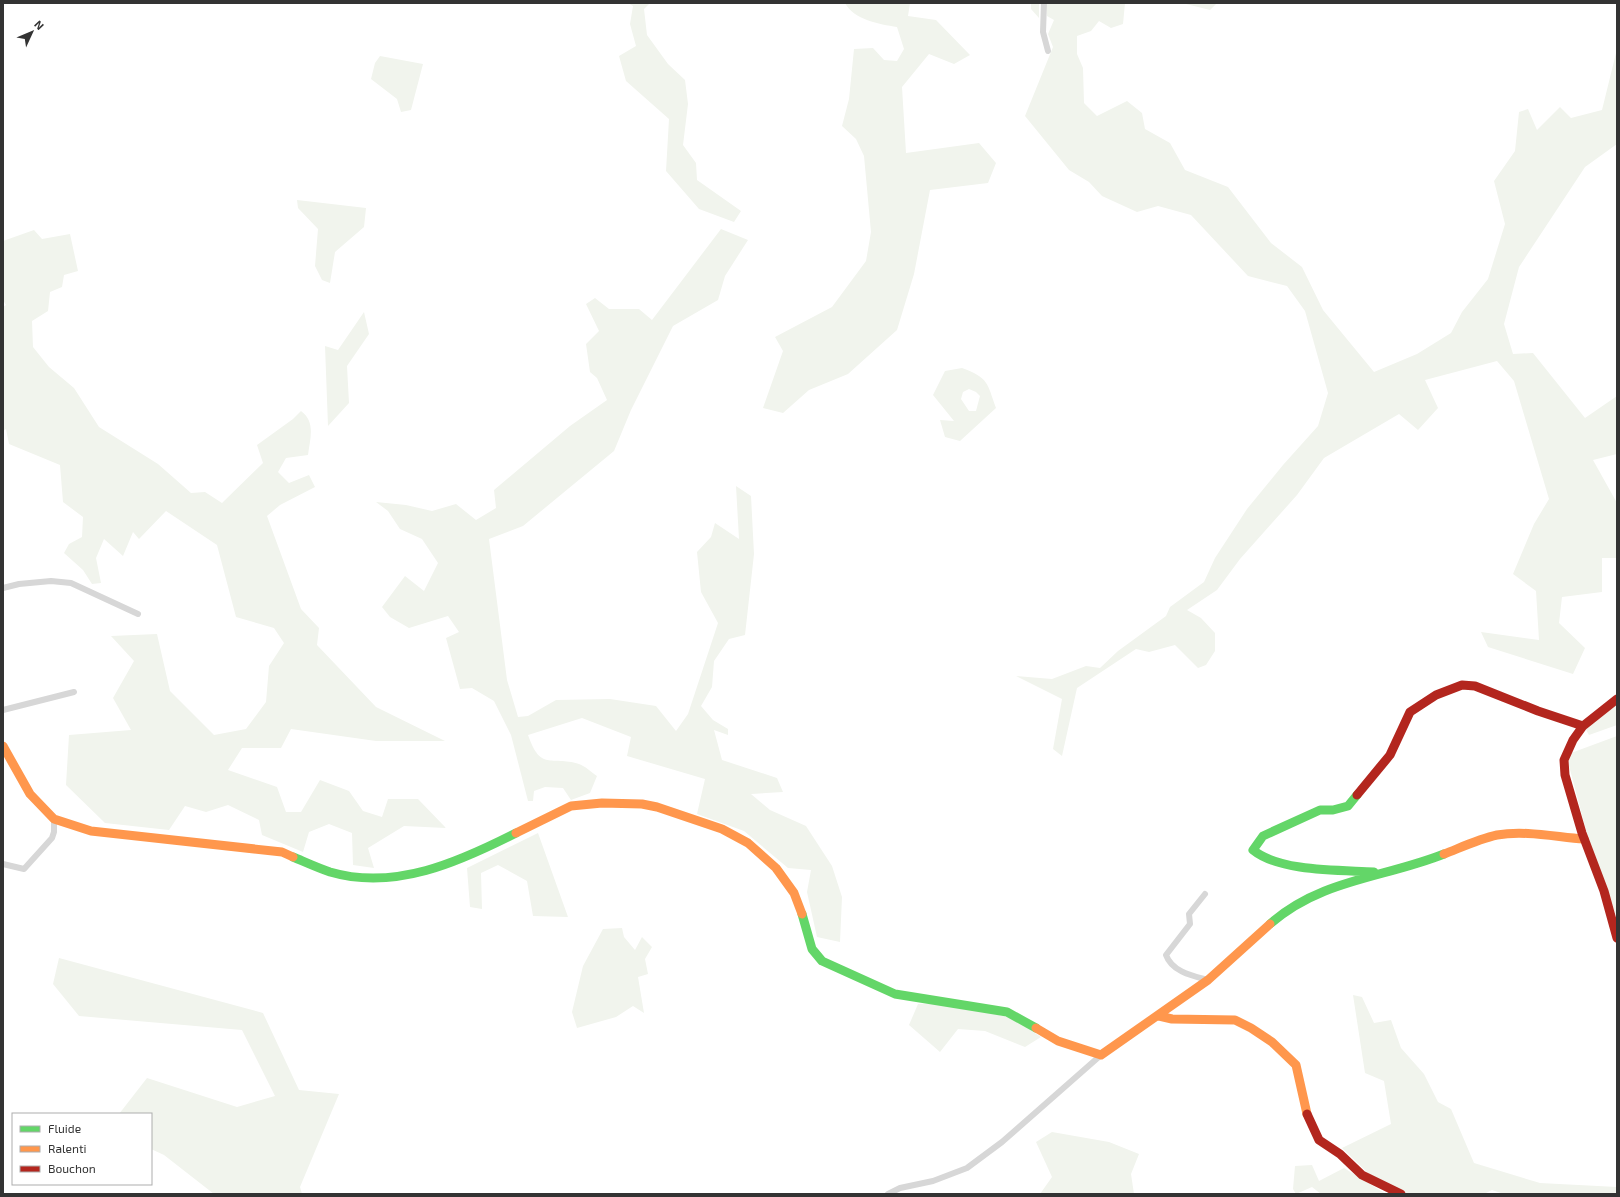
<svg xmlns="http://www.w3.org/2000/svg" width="1620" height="1197" font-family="'Exo 2',sans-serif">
	<rect width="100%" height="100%" fill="#fff"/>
	<path fill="#f1f4ed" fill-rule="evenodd" d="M628,3H650L644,9L647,35L668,64L685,80L688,104L683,145L696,163L697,180L741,211L734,222L699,209L666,171L669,119L626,81L619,56L636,46L630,24L633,6Z
		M845,3H910L908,16L936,20L970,55L954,64L929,54L902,87L906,153L979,143L996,163L988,183L930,190L914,274L897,330L848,374L809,390L783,413L763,408L783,351L775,337L832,307L866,261L871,232L864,156L856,139L842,126L849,99L854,49L873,48L884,60L897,61L904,49L897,27C879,24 854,20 845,3Z
		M1031,3H1039V18L1031,9Z
		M1046,3H1125L1123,24L1111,28L1099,21L1091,31L1077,36V54L1083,68L1084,103L1097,116L1127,101L1142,113L1145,129L1170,143L1185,170L1228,187L1271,243L1302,267L1323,310L1374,372L1417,354L1451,333L1462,312L1488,279L1505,224L1494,181L1515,151L1519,112L1528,109L1537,130L1560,107L1571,118L1602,110L1617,49V144L1585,167L1519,267L1504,324L1513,354L1533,353L1585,418L1617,396V454L1593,460L1617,503V558H1602V592L1562,597L1559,623L1585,648L1573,674L1488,647L1481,632L1539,640L1536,591L1513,574L1534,524L1549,499L1514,381L1497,361L1425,380L1438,408L1418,430L1399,414L1324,458L1297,495L1240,559L1217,590L1187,610L1201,618L1215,633V651L1206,665L1198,668L1175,645L1149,652L1136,649L1077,688L1062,756L1053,749L1062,699L1016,676L1052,679L1086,666L1100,668L1118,651L1166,616L1170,607L1204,582L1215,558L1247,509L1283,465L1318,426L1328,393L1305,311L1287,286L1248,276L1191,215L1158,206L1137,212L1102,196L1089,182L1069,170L1025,116L1053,47L1048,34L1054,20L1047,16Z
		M1182,3H1217L1210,10Z
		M380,56L423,64L411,110L401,112L397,99L371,79L375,63Z
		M297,200L366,208L364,227L335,252L330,283L322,280L315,266L318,229L298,208Z
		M721,229L748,240L725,276L718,300L673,326L631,410L614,451L523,526L489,539L507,680L518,717L528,716L556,700L610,699L656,706L676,731L688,714L718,623L701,592L697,552L711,537L715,523L739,539L736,486L751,496L754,554L745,635L729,639L714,661L712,687L701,706L713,720L728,729V735L714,730L722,760L777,778L783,792L751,794L770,810L806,826L832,866L842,897L840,942L817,937L807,892L811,870L788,868L744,831L697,814L705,779L627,756L631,737L582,718L528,735C541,772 550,755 579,764C585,766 591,772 597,776L590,793L571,800L563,788L545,787L534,791L533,801H528L511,735L494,701L472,688L460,689L446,638L459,632L448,616L409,628L390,617L382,607L405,576L424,591L438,563L422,539L400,529L388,511L376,502L406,505L432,511L456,504L476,520L496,508L494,490L570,426L607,400L597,378L590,372L586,344L599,331L586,304L595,298L609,309H639L652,320Z
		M34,230L42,239L70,234L78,271L64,275L62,287L50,292L48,311L32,321L33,347L49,367L74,388L99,427L158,464L191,493L205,492L222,503L263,463L257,445L293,419L301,411C316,422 310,439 308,455L286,458L278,472L289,483L309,475L315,487L280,505L267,516L301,609L319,628L317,645L376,707L445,741H376L291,729L281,748H242L228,770L277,787L286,812H301L320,780L349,791L363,811L382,817L388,799H418L446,828L404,826L368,848L374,868L353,865L352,833L329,824L309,832L303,852L262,835L259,820L228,805L206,812L185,806L169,830L105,823L66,785L69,735L131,730L113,698L134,661L111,636L157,634L170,691L214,735L246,729L266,702L269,666L284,643L274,628L236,617L217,545L166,511L139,539L133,532L123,556L104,539L96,558L101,583L92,584L83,570L64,553L69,544L82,537L83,517L63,502L60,465L9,444L6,429L3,431V307L6,305L3,300V241Z
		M364,312L369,334L347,366L349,403L328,426L325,346L338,350Z
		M962,368C989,378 987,383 996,408L960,441L945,437L940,420L954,421L933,395L945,371ZM969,389L976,392L980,396L976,411H969L961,399L963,392Z
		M1617,703V725L1589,735L1585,728Z
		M1617,736V918L1587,834L1568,762L1571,753Z
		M538,833L568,917L533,916L527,881L498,865L481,873L482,909L470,907L467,868Z
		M622,928L624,937L635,950L642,937L652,947L645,959L648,974L638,977L644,1013L633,1006L616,1017L577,1028L572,1012L583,966L603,929Z
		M59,958L263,1013L299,1090L339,1094L300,1187L302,1194H214L164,1155L151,1149V1114H119L147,1078L237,1107L275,1096L242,1030L79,1016L53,984Z
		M1353,995L1362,997L1374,1023L1391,1020L1401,1048L1424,1074L1438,1102L1451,1109L1474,1163L1540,1183L1617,1187V1194H1504L1492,1190L1484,1194H1408L1369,1174L1342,1148L1391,1124L1384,1081L1365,1073Z
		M943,1003L1012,1018L1041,1037L1025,1047L985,1031L958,1029L940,1052L909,1025L918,1004Z
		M1052,1132L1109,1142L1139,1154L1131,1174L1134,1194H1040L1052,1177L1036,1142Z
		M1312,1165L1319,1181L1344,1168L1386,1194H1321L1312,1187L1296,1194L1293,1189L1295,1166Z"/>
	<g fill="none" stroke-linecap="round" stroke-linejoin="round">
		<path stroke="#d7d7d7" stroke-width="6" d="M1044,3L1043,32L1048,51
			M3,588L19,584L51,581L71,583L138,614
			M3,710L74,692
			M3,864L24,869L52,838L54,832V819
			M1205,894L1189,914L1190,924L1166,955C1172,972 1193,976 1208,980
			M888,1194L900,1188L933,1181L967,1168L1002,1142L1101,1055"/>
		<path stroke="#63d668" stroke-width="9" d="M1357,795L1348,806L1333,810H1320L1263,836L1253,850C1280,872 1340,870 1374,872
			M293,857C305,862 318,868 330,872C395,891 459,862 516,833
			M802,914L812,949L822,961L895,994L1007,1012L1036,1028
			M1270,924C1321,879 1384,878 1444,854"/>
		<path stroke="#ff974d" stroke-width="9" d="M3,746L30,794L54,819L91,831L282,852L293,857
			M516,833L571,806L602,803L642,804L657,807L722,829L748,843L776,868L794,893L802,914
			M1444,854C1462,847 1479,839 1497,835C1525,830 1556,837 1584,839
			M1159,1016L1172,1019L1235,1020L1251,1028L1272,1042L1296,1065L1307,1114
			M1036,1028L1058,1041L1101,1055L1208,980L1270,924"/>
		<path stroke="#b3261e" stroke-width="9" d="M1617,699L1583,726L1573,740L1564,760L1565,775L1582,833L1604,891L1617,938
			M1357,795L1390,755L1410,712L1436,695L1462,685L1475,686L1538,711L1583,726
			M1307,1114L1319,1140L1340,1154L1362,1175L1401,1194"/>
	</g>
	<rect width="1620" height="1197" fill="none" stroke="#333333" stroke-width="8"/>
	<rect x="12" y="1113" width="140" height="72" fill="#ffffff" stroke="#adadad"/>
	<rect x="20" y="1126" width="20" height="6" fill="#63d668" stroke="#adadad"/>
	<text x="48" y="1133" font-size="12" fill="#333333">Fluide</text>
	<rect x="20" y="1146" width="20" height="6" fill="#ff974d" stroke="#adadad"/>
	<text x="48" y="1153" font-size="12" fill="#333333">Ralenti</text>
	<rect x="20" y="1166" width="20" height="6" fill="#b3261e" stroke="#adadad"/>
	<text x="48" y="1173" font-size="12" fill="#333333">Bouchon</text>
	<g transform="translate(32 32) rotate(46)" stroke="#ffffff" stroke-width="3" paint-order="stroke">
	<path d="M0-3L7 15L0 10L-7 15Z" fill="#333333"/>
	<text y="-6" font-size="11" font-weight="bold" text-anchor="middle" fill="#333333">N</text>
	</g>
</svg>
